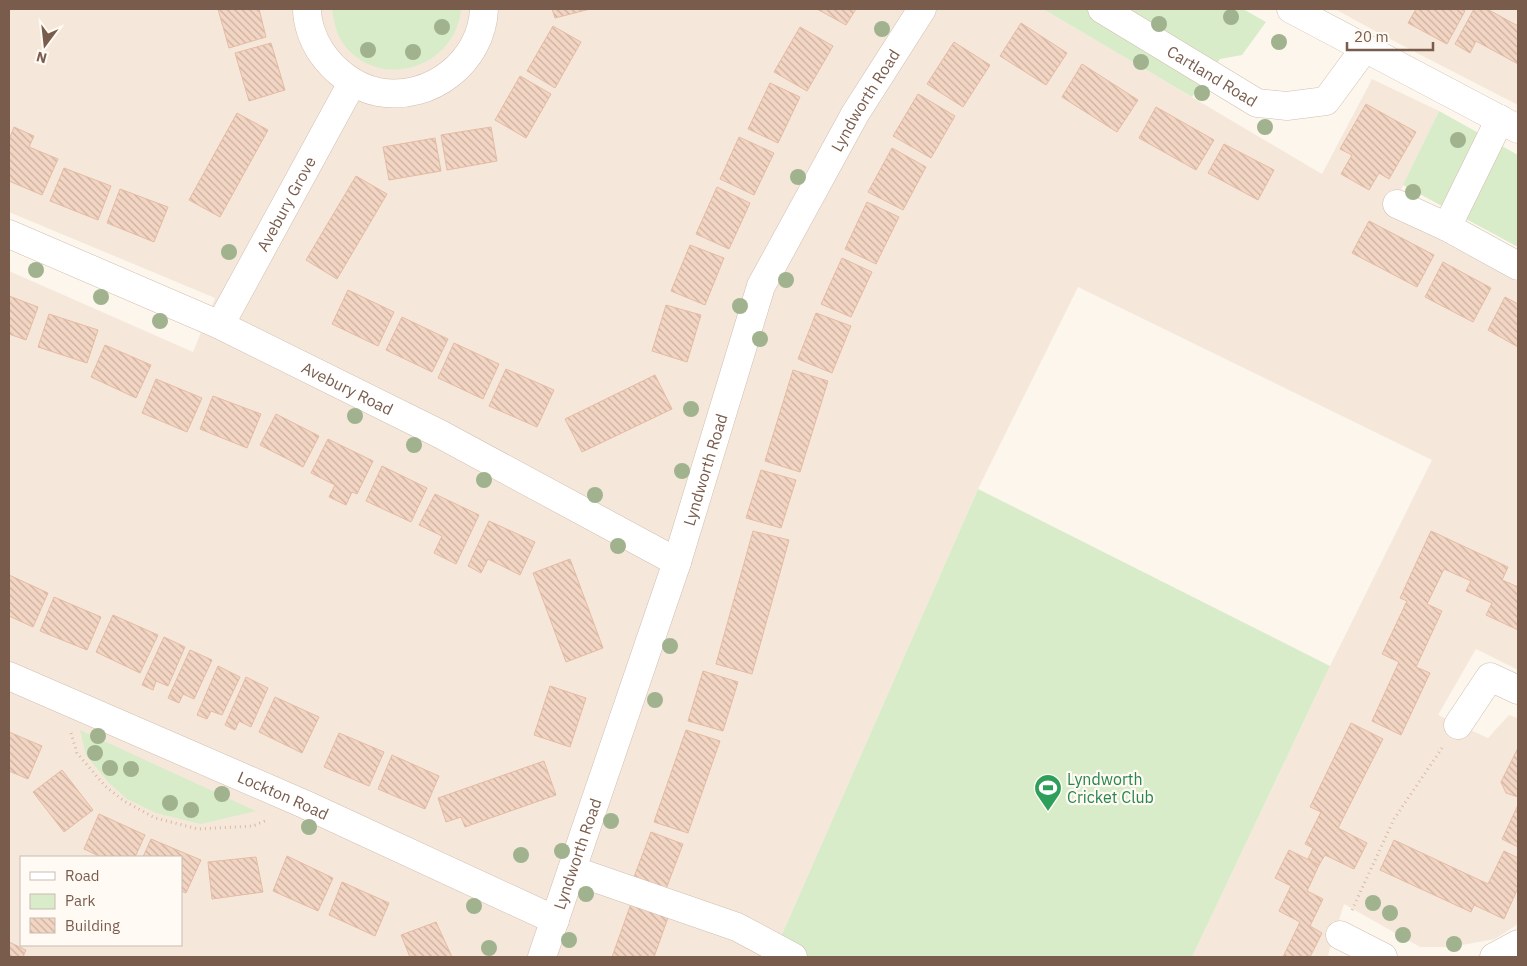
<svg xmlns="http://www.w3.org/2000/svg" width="1527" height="966" font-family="'IBM Plex Sans',sans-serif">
	<defs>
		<pattern id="building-back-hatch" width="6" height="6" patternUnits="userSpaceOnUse" patternTransform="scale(1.25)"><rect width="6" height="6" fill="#f3d5c3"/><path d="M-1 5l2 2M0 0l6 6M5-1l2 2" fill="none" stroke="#cab0a1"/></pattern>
	</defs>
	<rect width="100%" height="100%" fill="#fdf6ec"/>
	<path fill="#f5e8da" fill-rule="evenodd" d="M9,9H1043L1322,174L1372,79L1439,111L1390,213L1518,282V670L1476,649L1438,715L1488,738L1509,715L1518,718V924L1495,939L1451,947H1420L1344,904L1328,955L1333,957H1192L1330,666L1432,460L1078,287L978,489L772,957H9V271L193,352L215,298L9,212ZM21,857H181V945H21Z
		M1335,9H1518V105L1384,36Z"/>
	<path fill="#d8ecc9" d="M332,9H461C456,67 381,92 344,45C336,34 334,21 332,9Z
		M1043,9H1243L1266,22L1242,55L1220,59L1192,97Z
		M1439,111L1518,155V247L1403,185Z
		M978,489L1330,666L1192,957H772Z
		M80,730L256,811L201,824L156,813L127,799L109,783L86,755Z"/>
	<path fill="url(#building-back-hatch)" stroke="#e6bba3" d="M218,9H259L266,37L229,48Z
		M552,9H590L555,18Z
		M817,9H856L846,25Z
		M1416,9H1460L1465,11L1447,44L1408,23Z
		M1474,9H1487L1518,26V64L1476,41L1470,53L1455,44Z
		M1021,23L1067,53L1046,85L1000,56Z
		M553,26L581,42L555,88L527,71Z
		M800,27L833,46L807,91L774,72Z
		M954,42L990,65L963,107L927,84Z
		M271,43L285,90L249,101L235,53Z
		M1082,64L1138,100L1117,132L1062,97Z
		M520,76L551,94L526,138L495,120Z
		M770,83L800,97L778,143L748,129Z
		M918,94L955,116L931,158L893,136Z
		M1366,104L1416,132L1389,179L1379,173L1369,190L1341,174L1352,155L1340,149Z
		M1156,107L1214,140L1196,170L1139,138Z
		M237,113L268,130L220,217L189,200Z
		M14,127L34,136L29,147L58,159L42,195L9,181V140Z
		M491,127L497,161L447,170L441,135Z
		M739,137L774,153L754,195L720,179Z
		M435,138L441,171L389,180L383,147Z
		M1224,144L1274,170L1258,200L1208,173Z
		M892,148L926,167L903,210L868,192Z
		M64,168L111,186L98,220L50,201Z
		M356,176L387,194L337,279L306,260Z
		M717,187L750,203L729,249L696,234Z
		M120,189L168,207L154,242L107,223Z
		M867,202L899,217L876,264L845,249Z
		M1369,221L1434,255L1417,287L1352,253Z
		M690,245L724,258L705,305L671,291Z
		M842,258L872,272L851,317L821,304Z
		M1443,262L1491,288L1473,322L1425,297Z
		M348,290L394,312L378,346L332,324Z
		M9,296L38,307L26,340L9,334Z
		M1505,297L1518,304V347L1488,330Z
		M666,305L701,315L687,362L652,351Z
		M816,313L851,326L832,373L798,359Z
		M49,314L98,330L87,363L38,347Z
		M402,317L448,339L432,372L386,350Z
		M454,343L499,364L483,399L438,378Z
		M105,345L151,365L136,398L91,377Z
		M506,369L554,390L537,427L489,406Z
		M793,370L828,381L800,472L765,461Z
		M655,375L672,409L582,452L565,419Z
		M156,379L202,398L187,432L142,413Z
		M213,396L261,414L247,448L200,429Z
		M276,414L319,436L303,467L260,445Z
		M328,439L373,461L357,494L352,492L346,505L329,497L335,485L311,473Z
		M382,466L427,488L411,522L366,501Z
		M761,470L796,480L781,528L746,518Z
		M435,494L479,515L456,564L434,553L442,536L419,525Z
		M489,521L535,542L520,575L488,559L481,573L468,566Z
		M753,531L789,540L752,674L716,664Z
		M1431,531L1508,567L1502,580L1518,587V630L1486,615L1492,603L1466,591L1471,581L1444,569L1427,604L1442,611L1416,667L1430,673L1401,735L1372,721L1399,662L1382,654L1407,601L1400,598Z
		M570,559L603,648L566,662L533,573Z
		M9,575L48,593L33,627L9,616Z
		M54,597L101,617L87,650L40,631Z
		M113,615L158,635L140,673L96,652Z
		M164,637L185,647L168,686L156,681L153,690L142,685Z
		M190,650L212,660L194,699L183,694L179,703L168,698Z
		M218,666L240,677L222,715L211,711L207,719L197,715Z
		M703,671L738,682L723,731L688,721Z
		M246,677L268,688L251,727L239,721L235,730L225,725Z
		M550,686L586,698L570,747L534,735Z
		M275,697L319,717L302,753L259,732Z
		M1351,723L1383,739L1338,828L1367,843L1354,869L1325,855L1319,865L1308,859L1313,848L1305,844L1321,812L1310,807Z
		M686,730L720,741L688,833L654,822Z
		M9,732L42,746L28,779L9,771Z
		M339,733L384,752L369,786L324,767Z
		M1518,748V797L1506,793L1501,782Z
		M392,755L439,776L425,809L378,789Z
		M544,761L556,795L465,827L461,817L446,822L438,798Z
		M62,770L93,810L64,832L33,792Z
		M1518,805V847L1502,839Z
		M99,814L145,835L135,857H101L84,849Z
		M651,832L683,844L666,889L634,877Z
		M151,839L201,860L186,893L181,891V857H143Z
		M1394,840L1488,884L1504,851L1518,858V888L1504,919L1474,905L1471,912L1380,870Z
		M1289,850L1319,865L1307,891L1323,899L1310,926L1322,933L1310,957H1283L1300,922L1279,911L1291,886L1275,878Z
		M287,856L333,878L318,911L273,891Z
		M256,857L263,892L212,899L208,862Z
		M342,882L389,903L375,936L329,915Z
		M633,898L670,912L654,957H612Z
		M436,922L452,957H410L401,935Z
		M9,942L26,950L23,957H9Z"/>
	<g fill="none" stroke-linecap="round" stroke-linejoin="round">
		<defs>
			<g id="minor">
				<path d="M307,9C307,23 313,40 321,52C334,71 354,87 378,92C431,102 482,61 484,9"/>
				<path id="s1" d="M1102,9L1257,103L1287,106L1326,101L1365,48"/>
				<path d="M1291,9L1518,129"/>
				<path d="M1397,204L1447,227L1518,266"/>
				<path d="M1447,227L1500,119"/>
				<path id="s2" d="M9,234L220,325L440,434L677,562"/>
				<path id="s3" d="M220,325L352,83"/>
				<path id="s4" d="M9,676L304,804L555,920"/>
				<path d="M1458,725L1490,677L1518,690"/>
				<path d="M572,870L737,927L793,957"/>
				<path d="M1340,935L1383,957"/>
				<path id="s5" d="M542,957L677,562L761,286L855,114L922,9"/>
				<path d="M1494,957L1518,944"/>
			</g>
		</defs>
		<use href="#minor" stroke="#d1beb0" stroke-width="29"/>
		<path stroke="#d9b8a5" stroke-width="3" stroke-dasharray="1 4" stroke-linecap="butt" d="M71,733L77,753L105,786L124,801L155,818L198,829L253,826L267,820
			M1352,910L1394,819L1442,748"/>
		<use href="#minor" stroke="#fff" stroke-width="28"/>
	</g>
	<g fill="#a0b28e">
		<circle cx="1231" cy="17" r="8"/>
		<circle cx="1159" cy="24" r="8"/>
		<circle cx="442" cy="27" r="8"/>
		<circle cx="882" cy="29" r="8"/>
		<circle cx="1279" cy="42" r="8"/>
		<circle cx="368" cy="50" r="8"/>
		<circle cx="413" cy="52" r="8"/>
		<circle cx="1141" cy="62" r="8"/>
		<circle cx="1202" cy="93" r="8"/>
		<circle cx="1265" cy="127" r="8"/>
		<circle cx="1458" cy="140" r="8"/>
		<circle cx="798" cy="177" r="8"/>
		<circle cx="1413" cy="192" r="8"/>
		<circle cx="229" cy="252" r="8"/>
		<circle cx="36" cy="270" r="8"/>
		<circle cx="786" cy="280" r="8"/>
		<circle cx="101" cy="297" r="8"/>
		<circle cx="740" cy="306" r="8"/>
		<circle cx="160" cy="321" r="8"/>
		<circle cx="760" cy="339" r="8"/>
		<circle cx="691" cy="409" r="8"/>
		<circle cx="355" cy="416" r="8"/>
		<circle cx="414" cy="445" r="8"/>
		<circle cx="682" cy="471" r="8"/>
		<circle cx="484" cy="480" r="8"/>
		<circle cx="595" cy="495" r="8"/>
		<circle cx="618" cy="546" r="8"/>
		<circle cx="670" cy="646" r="8"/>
		<circle cx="655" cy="700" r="8"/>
		<circle cx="98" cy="736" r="8"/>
		<circle cx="95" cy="753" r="8"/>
		<circle cx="110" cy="768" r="8"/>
		<circle cx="131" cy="769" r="8"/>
		<circle cx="222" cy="794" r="8"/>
		<circle cx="170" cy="803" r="8"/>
		<circle cx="191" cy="810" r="8"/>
		<circle cx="611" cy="821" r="8"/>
		<circle cx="309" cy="827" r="8"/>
		<circle cx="562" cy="851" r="8"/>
		<circle cx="521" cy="855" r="8"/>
		<circle cx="586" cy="894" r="8"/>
		<circle cx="1373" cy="903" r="8"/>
		<circle cx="474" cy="906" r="8"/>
		<circle cx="1390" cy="913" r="8"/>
		<circle cx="1403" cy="935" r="8"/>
		<circle cx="569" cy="940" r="8"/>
		<circle cx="1454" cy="944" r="8"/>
		<circle cx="489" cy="948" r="8"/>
	</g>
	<defs>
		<symbol id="stadium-pin" viewBox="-11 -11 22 30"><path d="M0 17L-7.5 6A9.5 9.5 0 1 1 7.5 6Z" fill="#2e9e5b" stroke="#fffaf3"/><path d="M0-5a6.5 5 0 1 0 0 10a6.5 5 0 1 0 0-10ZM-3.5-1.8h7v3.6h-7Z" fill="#fff"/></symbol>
	</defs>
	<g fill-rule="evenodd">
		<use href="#stadium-pin" x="1032" y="772" width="32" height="43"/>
	</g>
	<g text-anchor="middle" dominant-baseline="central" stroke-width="4.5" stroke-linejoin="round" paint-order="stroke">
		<g font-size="16" fill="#7a5c4d" stroke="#fffaf3">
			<text stroke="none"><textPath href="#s1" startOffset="129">Cartland Road</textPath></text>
			<text stroke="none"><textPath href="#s5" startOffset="919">Lyndworth Road</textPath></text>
			<text stroke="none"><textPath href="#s3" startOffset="138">Avebury Grove</textPath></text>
			<text stroke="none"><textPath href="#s2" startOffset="372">Avebury Road</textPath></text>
			<text stroke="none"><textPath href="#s5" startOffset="514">Lyndworth Road</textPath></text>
			<text stroke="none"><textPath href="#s4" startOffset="299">Lockton Road</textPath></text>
			<text stroke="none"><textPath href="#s5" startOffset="109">Lyndworth Road</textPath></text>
		</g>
		<g font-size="16" fill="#27864d" stroke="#fffaf3" text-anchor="start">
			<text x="1067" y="779">Lyndworth<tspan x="1067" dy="18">Cricket Club</tspan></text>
		</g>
	</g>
	<rect width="1527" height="966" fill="none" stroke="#7a5c4d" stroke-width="20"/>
	<rect x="20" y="856" width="162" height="90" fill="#fffaf3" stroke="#cabbb1"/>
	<rect x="30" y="872" width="25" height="8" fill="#ffffff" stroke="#cabbb1"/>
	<text x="65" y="881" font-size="15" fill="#7a5c4d">Road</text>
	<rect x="30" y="894" width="25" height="15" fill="#d8ecc9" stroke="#cabbb1"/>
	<text x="65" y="906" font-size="15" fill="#7a5c4d">Park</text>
	<rect x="30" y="918" width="25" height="15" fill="url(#building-back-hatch)" stroke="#cabbb1"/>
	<text x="65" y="931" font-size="15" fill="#7a5c4d">Building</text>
	<g transform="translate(45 45) rotate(195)" stroke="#fffaf3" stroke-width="4" paint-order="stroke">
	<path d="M0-4L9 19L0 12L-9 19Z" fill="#7a5c4d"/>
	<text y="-8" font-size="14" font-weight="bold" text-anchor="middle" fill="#7a5c4d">N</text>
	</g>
	<path d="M1347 42v8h86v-8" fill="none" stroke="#7a5c4d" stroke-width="2.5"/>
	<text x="1354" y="42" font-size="15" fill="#7a5c4d" stroke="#fffaf3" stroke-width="4" paint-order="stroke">20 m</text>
</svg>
